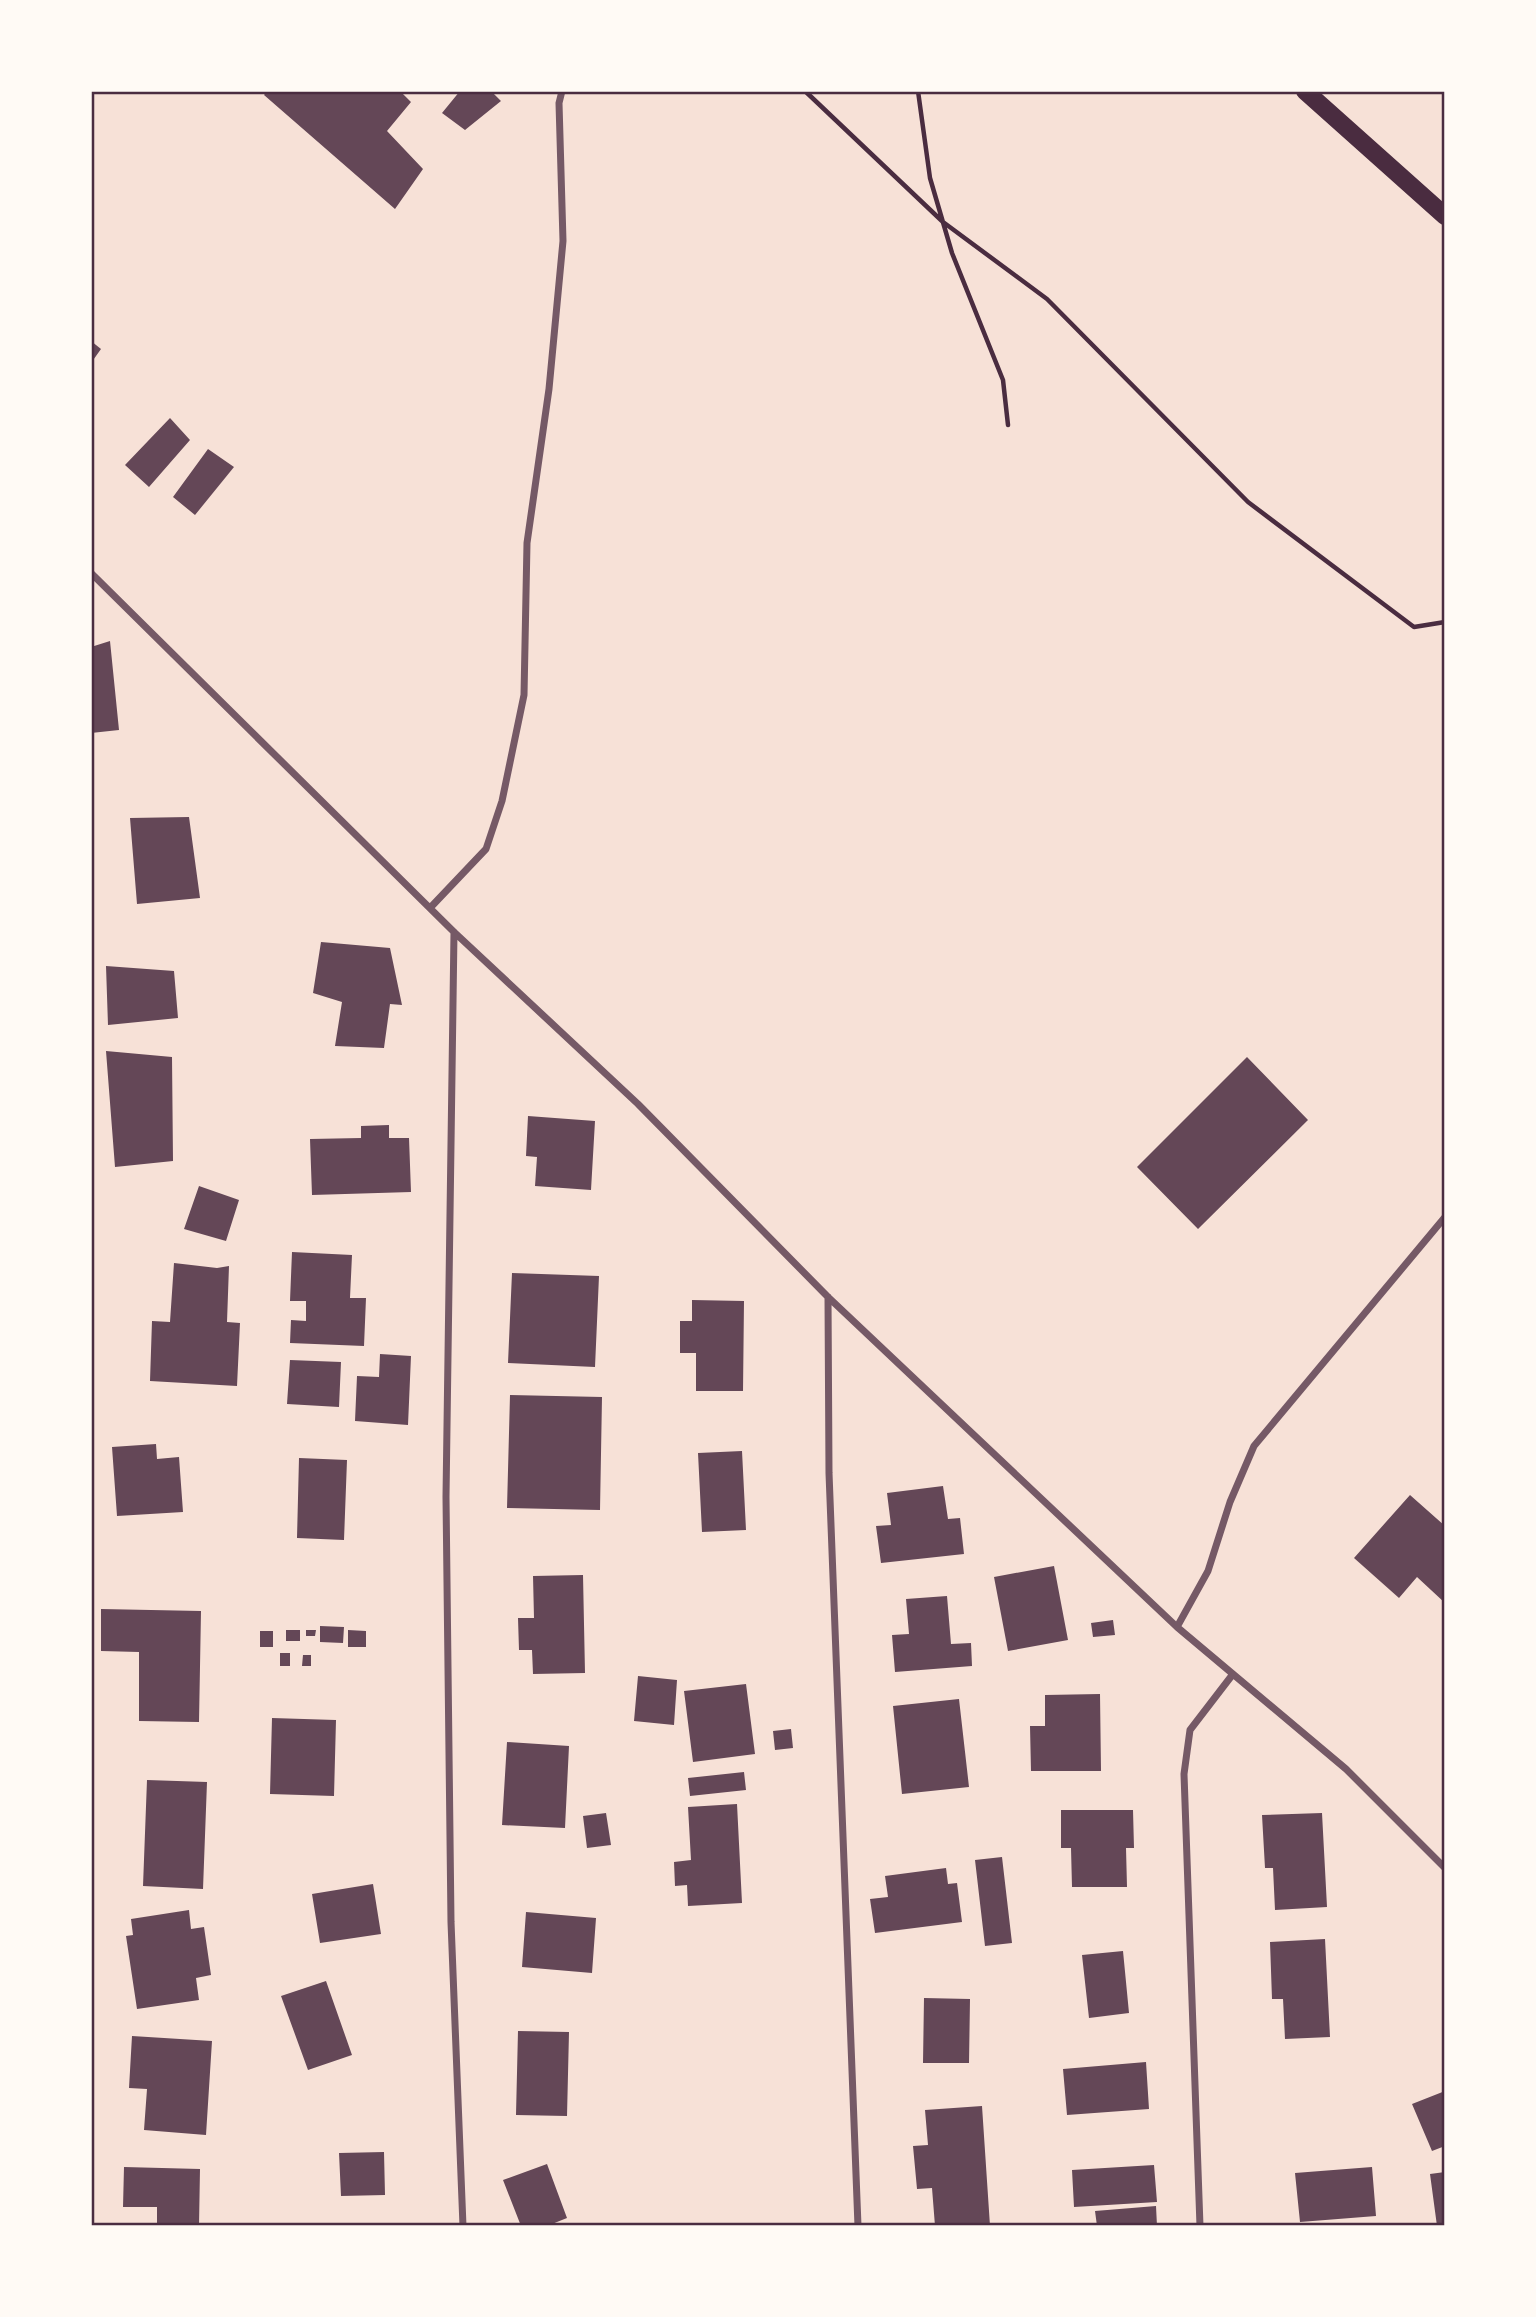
<svg xmlns="http://www.w3.org/2000/svg" width="1536" height="2317" font-family="'Sofia Sans Condensed',sans-serif">
	<rect width="100%" height="100%" fill="#f7e1d7"/>
	<path fill="#644757" d="M267,91H400L411,102L387,131L423,169L395,209L264,95Z
		M460,91H491L501,101L465,130L442,113Z
		M91,341L101,349L91,363Z
		M170,418L190,440L149,487L125,465Z
		M208,449L234,467L195,515L173,497Z
		M110,641L119,730L91,733V647Z
		M189,817L200,898L137,904L130,818Z
		M321,942L390,948L402,1005L390,1004L384,1048L335,1046L342,1002L313,993Z
		M106,966L174,971L178,1018L108,1025Z
		M106,1051L172,1057L173,1161L115,1167Z
		M1247,1057L1308,1120L1198,1229L1137,1167Z
		M528,1116L595,1121L591,1190L535,1186L537,1157L526,1156Z
		M389,1125V1138H409L411,1192L312,1195L310,1139L361,1138V1126Z
		M199,1186L239,1200L226,1241L184,1229Z
		M292,1252L352,1255L350,1298H366L364,1346L290,1343L291,1320L306,1321V1301H290Z
		M174,1263L217,1268L229,1266L227,1322L240,1323L237,1386L150,1381L152,1321L170,1322Z
		M512,1273L599,1276L595,1367L508,1363Z
		M692,1300L744,1301L743,1391H696V1353H680V1321H692Z
		M380,1354L411,1356L408,1425L355,1421L357,1376L379,1377Z
		M290,1360L341,1362L339,1407L287,1404Z
		M510,1395L602,1397L600,1510L507,1508Z
		M156,1444L157,1459L179,1457L183,1512L117,1516L112,1447Z
		M742,1451L746,1530L702,1532L698,1453Z
		M299,1458L347,1460L344,1540L297,1538Z
		M943,1486L948,1519L960,1518L964,1554L881,1563L876,1526L891,1525L887,1493Z
		M1410,1495L1445,1526L1442,1542L1445,1544V1603L1417,1577L1399,1598L1354,1558Z
		M1054,1566L1068,1640L1008,1651L994,1577Z
		M583,1575L585,1673L533,1674L532,1650H519L518,1618H534L533,1576Z
		M947,1596L951,1644L971,1643L972,1666L895,1672L892,1635L909,1634L906,1599Z
		M101,1609L201,1611L199,1722L139,1721V1652L101,1651Z
		M1113,1620L1115,1635L1093,1637L1091,1623Z
		M320,1626L344,1627L343,1643L320,1642Z
		M286,1630H300V1641H286Z
		M306,1630H316L315,1636H306Z
		M348,1630L366,1631V1647H348Z
		M260,1631H273V1647H260Z
		M280,1653H290V1666H280Z
		M303,1655H311V1666H302Z
		M638,1676L677,1680L674,1725L634,1721Z
		M746,1684L755,1754L693,1762L684,1691Z
		M1100,1694L1101,1771H1031L1030,1726H1045V1695Z
		M959,1699L969,1787L902,1794L893,1706Z
		M272,1718L336,1720L334,1796L270,1794Z
		M791,1729L793,1748L775,1750L773,1731Z
		M507,1742L569,1746L565,1828L502,1825Z
		M744,1772L746,1790L690,1796L688,1778Z
		M147,1780L207,1782L203,1889L143,1886Z
		M737,1804L742,1903L688,1906L687,1885L675,1886L674,1862L691,1860L688,1807Z
		M1061,1810H1133L1134,1848H1126L1127,1887H1072L1071,1848H1061Z
		M606,1813L611,1845L587,1848L583,1816Z
		M1322,1813L1327,1907L1275,1910L1273,1868H1265L1262,1815Z
		M1002,1857L1012,1943L985,1946L975,1860Z
		M946,1868L948,1884L957,1883L962,1922L875,1933L870,1899L888,1897L885,1876Z
		M373,1884L381,1934L320,1943L312,1894Z
		M189,1910L191,1929L204,1927L211,1975L196,1978L199,2000L137,2009L126,1936L133,1935L131,1919Z
		M526,1912L596,1918L592,1973L522,1967Z
		M1325,1939L1330,2037L1285,2039L1283,1999H1272L1270,1942Z
		M1123,1951L1129,2013L1089,2018L1082,1955Z
		M326,1981L352,2055L308,2070L281,1996Z
		M924,1998L970,1999L969,2063H923Z
		M518,2031L569,2032L567,2116L516,2115Z
		M132,2036L212,2041L206,2135L144,2130L147,2089L129,2088Z
		M1146,2062L1149,2109L1067,2115L1063,2069Z
		M1445,2091V2146L1432,2151L1412,2104Z
		M982,2106L990,2226H935L932,2188L917,2189L913,2146L928,2145L925,2110Z
		M384,2152L385,2195L341,2196L339,2153Z
		M547,2164L567,2218L547,2226H521L503,2180Z
		M1154,2165L1157,2202L1074,2207L1072,2170Z
		M124,2167L200,2169L199,2226H157V2207H123Z
		M1372,2167L1376,2216L1300,2222L1295,2173Z
		M1445,2172V2226H1437L1430,2174Z
		M1156,2206L1157,2226H1097L1095,2211Z"/>
	<g fill="none" stroke-linecap="round" stroke-linejoin="round">
		<path stroke="#4a2c40" stroke-width="4.5" d="M805,91L943,222L1047,299L1248,502L1414,627L1445,622
			M918,91L930,178L952,253L1003,380L1008,425"/>
		<path stroke="#755966" stroke-width="7" d="M91,573L454,932L638,1104L828,1297L1177,1627L1346,1769L1445,1868
			M430,908L486,849L502,801L524,695L527,543L549,389L563,241L559,103L562,91
			M454,932L446,1497L451,1922L463,2226
			M828,1297L829,1473L858,2226
			M1177,1627L1208,1571L1230,1502L1254,1446L1445,1217
			M1200,2226L1184,1774L1190,1730L1233,1674"/>
		<path stroke="#4a2c40" stroke-width="18" d="M1305,91L1445,216"/>
	</g>
	<rect width="1536" height="2317" fill="none" stroke="#fffaf5" stroke-width="186"/>
	<rect x="93" y="93" width="1350" height="2131" fill="none" stroke="#4a2c40" stroke-width="2.5"/>
</svg>
